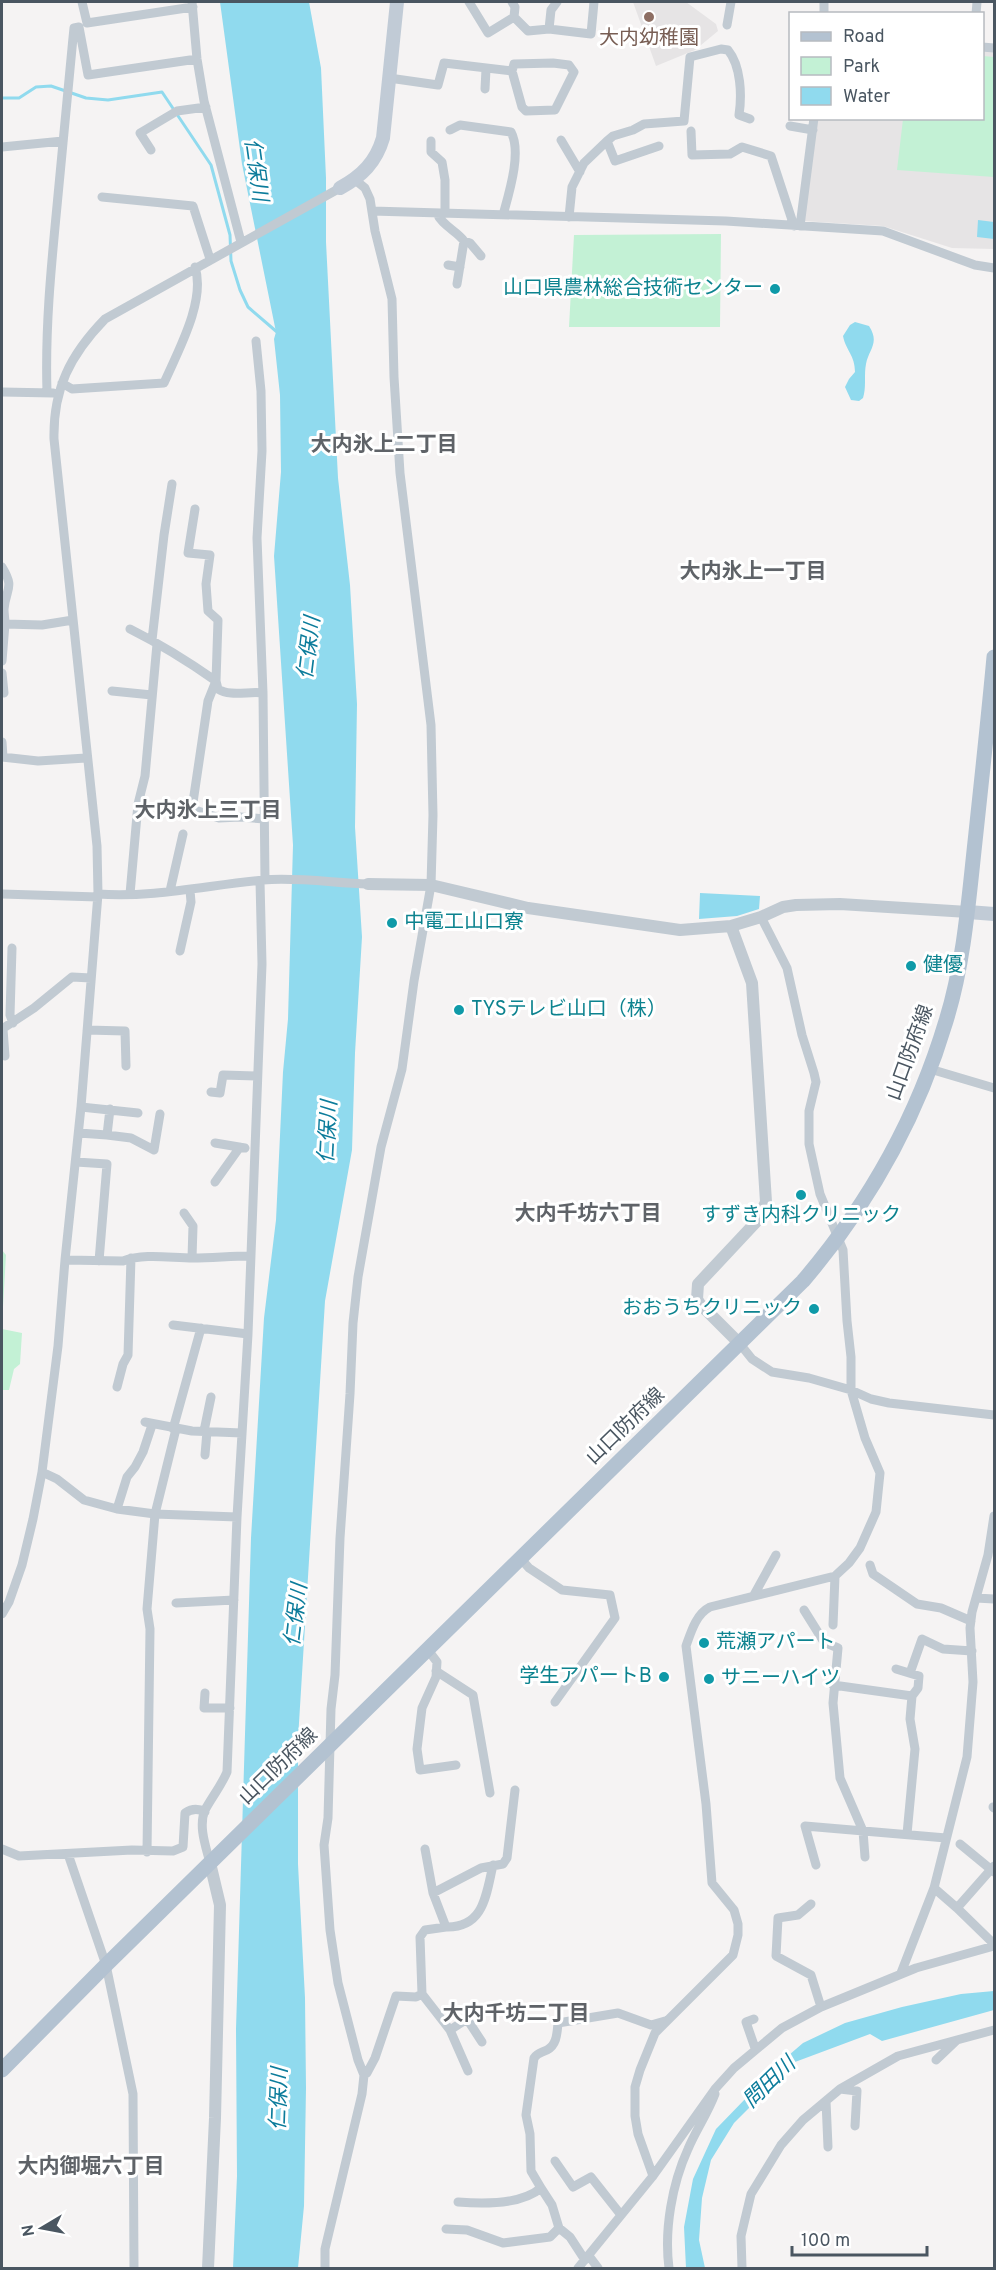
<svg xmlns="http://www.w3.org/2000/svg" width="996" height="2270" font-family="Overpass,'Noto Sans JP',sans-serif">
	<rect width="100%" height="100%" fill="#f5f3f3"/>
	<path fill="#e6e4e5" d="M633,2H686L716,24L718,31L695,50L656,66Z
		M983,51H994V249L952,248L883,226L803,221L816,119L982,118Z"/>
	<path fill="#c3f1d5" d="M983,56L994,57V177L897,170L903,119L982,118Z
		M721,234L720,327H569L574,235Z
		M2,1250L6,1255L2,1324Z
		M2,1329L22,1333L20,1364L14,1369L9,1390H2Z"/>
	<path fill="#90daee" d="M220,2H309L321,68L326,178V242L338,478L350,585L357,704L355,827L362,937L355,1053L352,1150L325,1301L298,1739V1864L305,1998L306,2088L304,2206L298,2268H233L237,2176L236,2029L251,1538L264,1318L276,1220L283,1072L288,1019L293,845L274,556L281,472L280,395L274,339L276,332L242,164Z
		M978,220L994,222V239L977,237Z
		M855,322L869,326C880,343 869,349 866,364C864,374 866,384 864,394L863,398L859,401L851,400L845,387L849,379L855,372C855,355 846,351 843,336L850,325Z
		M700,893L760,896L759,909L737,916L699,919Z
		M994,1991V2010L882,2041L870,2034L795,2062L734,2123L711,2160L702,2198L699,2240L705,2268H686L684,2227L693,2179L716,2129L782,2061L803,2043L845,2023L902,2007L961,1994Z"/>
	<g fill="none" stroke-linecap="round" stroke-linejoin="round">
		<path stroke="#90daee" stroke-width="3" d="M2,98H19L36,87L51,86L86,98L108,100L162,92L211,165L230,235L231,261L240,290L248,307L277,332L279,331"/>
		<path stroke="#c1cad2" stroke-width="9" d="M82,2L87,23L193,7
			M192,2L197,59L204,101L241,242
			M469,2L488,33L514,17
			M512,2L515,7L514,17L528,31L549,29L591,34L594,2
			M824,2V14
			M976,14L977,2
			M727,25L731,2
			M549,29L551,10L557,2
			M982,47L994,48
			M389,78L438,85L444,63L512,71L522,107L526,111L555,110L574,72L569,65L553,63L514,64L512,71
			M485,89L486,69
			M790,126L813,130
			M450,130L460,125L511,132C522,152 509,193 503,215
			M691,131L692,155L730,154L742,147L771,156L794,226
			M561,140L580,172
			M431,141V152L442,162L445,180V213
			M607,141L615,161L659,146
			M2,147L63,141
			M151,150L140,133L177,111L206,107
			M102,197L193,206L210,259
			M372,211L726,221L883,231L975,265L994,268
			M437,213C441,225 457,231 464,241L457,284
			M569,217L572,187L584,163L607,141L613,136L633,130L644,124L684,121L690,57L721,49L728,50C741,66 742,95 739,115L750,119
			M800,226L814,118
			M464,241L470,243L481,256
			M448,265L460,267
			M256,341L261,391L262,451L257,538L263,693L265,880
			M62,383L72,389L164,383C178,351 206,301 195,267
			M2,392L53,393
			M47,392C45,330 51,268 57,206C63,146 68,87 74,28L79,27L88,75L197,59
			M2,567C15,588 6,588 4,609C4,614 5,619 5,624
			M130,629C160,644 189,662 216,681L218,689C230,697 249,691 263,693
			M152,640L164,535L172,484
			M2,661L5,624L42,625L73,620
			M2,673L4,693
			M112,691L152,695
			M2,742L3,757
			M2,757L38,761L86,758
			M176,807L192,809L219,818L240,817L265,819
			M192,809L208,701L216,681L218,620L208,611L206,584L210,555L188,553L195,509
			M170,891L183,834
			M2,894L98,897
			M98,894C153,898 208,885 263,880C297,877 334,883 368,884
			M130,894L138,804L145,776L157,644
			M12,948L10,1015L13,1023
			M180,951L191,902L190,890
			M2,1029L34,1008L72,977L91,978
			M3,1029L5,1056
			M87,1030L125,1031L126,1066
			M930,1069L994,1088
			M211,1092L220,1093L223,1075L257,1076
			M81,1107L138,1113
			M79,1133L107,1135L110,1109
			M107,1135L131,1138L154,1150L160,1114
			M215,1143L245,1148
			M76,1162L107,1164L99,1261
			M215,1182L240,1147
			M184,1213L193,1226L192,1258
			M65,1260L123,1261C145,1253 170,1258 193,1258C212,1258 231,1256 249,1256
			M173,1325L248,1334
			M740,1344L752,1359L772,1372L809,1378L851,1390L871,1399L889,1403L994,1415
			M117,1387L123,1364L128,1355L131,1258
			M145,1422L192,1431L242,1433
			M173,1429L201,1328
			M204,1431L211,1397
			M205,1455L207,1431
			M42,1472L57,1479L84,1500L117,1509L155,1514L237,1517
			M117,1509L127,1477L135,1467L143,1452L152,1425
			M521,1559L529,1568L562,1590L610,1595L615,1618L555,1702
			M870,1565L873,1574L917,1604L941,1608L971,1621
			M754,1595L776,1555
			M976,1598L994,1599
			M176,1603L234,1600
			M804,1610L824,1642L838,1648L833,1703L840,1778L863,1831L865,1857
			M2,1614L9,1602L22,1565L33,1519L42,1472L58,1346L65,1260L81,1107L98,894L97,846L54,439C53,389 70,355 105,319L340,188
			M833,1625L835,1576
			M428,1650L437,1662L436,1677L422,1708L417,1749L420,1770L456,1765
			M896,1669L919,1676L918,1688L912,1696L910,1719L915,1749L907,1834
			M436,1671L473,1695L490,1793
			M910,1673L922,1639L943,1649L972,1651
			M833,1685L912,1696
			M205,1693L204,1708H230
			M993,1807L994,1808
			M960,1844L994,1872
			M2,1849L19,1856L132,1850L173,1851L183,1847L185,1813C191,1809 198,1808 205,1812
			M147,1852L150,1629L147,1609L155,1514L176,1429
			M68,1854L106,1965L133,2094L134,2268
			M210,1863C206,1847 198,1826 205,1810C212,1797 221,1786 227,1772L237,1517L248,1334L262,964L260,881
			M816,1865L805,1826L946,1838
			M934,1888L957,1908L994,1866
			M433,1893L481,1868L503,1864L507,1858L515,1790
			M811,1904L798,1915L778,1918L776,1956L811,1975L821,2007
			M957,1908L994,1944
			M446,1927C484,1928 486,1895 493,1865
			M901,1973L934,1888L967,1757L973,1682L970,1628L972,1612L988,1555L994,1516
			M422,1994L420,1937L425,1930L446,1927L433,1893L425,1849
			M754,2019L746,2022L755,2048
			M450,2030L467,2019L482,2042
			M936,2060L957,2040
			M364,2075L367,2073L375,2058L396,1996L416,1997L422,1994L450,2030L468,2071
			M840,2089L857,2091L855,2126
			M826,2101L828,2147
			M555,2161L573,2187L591,2177L621,2215
			M653,2176L638,2134L635,2116V2087L640,2070L655,2033L733,1955L738,1935V1924L734,1910L712,1883L706,1804L686,1646C691,1632 696,1614 710,1607L835,1576L849,1563L860,1548L876,1512L880,1473L865,1438L851,1390V1357L847,1321L843,1250L820,1194L809,1144V1111L816,1082L814,1073L802,1035L787,968L761,917
			M541,2188L531,2171L530,2134L526,2115L534,2058C538,2052 541,2053 547,2050C557,2045 557,2033 558,2023L618,2013L651,2025L665,2021
			M458,2202C482,2204 521,2205 541,2188L552,2205L559,2228L570,2237L585,2260
			M446,2229L467,2230L503,2243L550,2237L559,2228
			M589,2256L598,2268
			M325,2268V2249L362,2094L364,2075L358,2060L338,1983L330,1930L324,1845L328,1818L331,1709L335,1675L340,1538L350,1394L353,1323L358,1277L381,1147L402,1069L414,981L431,885L433,815L431,725L400,473L394,377L392,299L375,231L370,199L365,188L354,179
			M578,2268L653,2176L715,2089L734,2068L782,2028L821,2007L916,1968L994,1946
			M669,2268C664,2230 672,2184 688,2149C696,2130 708,2113 715,2094
			M742,2268L741,2236L751,2194L781,2145L803,2120L840,2089L898,2056L994,2030"/>
		<path stroke="#c1cad2" stroke-width="12" d="M368,884L431,885L528,908L680,930L731,926L761,917L783,907L796,905L840,904L968,912
			M731,926L752,983L766,1202L757,1221L698,1284L697,1299L700,1304L740,1344
			M208,2268L215,2118L220,1905L210,1863"/>
		<path stroke="#c1cbd6" stroke-width="14" d="M340,188C362,176 376,162 383,138L397,2
			M968,912L994,914"/>
		<path stroke="#b3c2d1" stroke-width="15" d="M2,2070L106,1965L803,1281C869,1204 917,1118 946,1021C963,966 968,908 974,851C981,786 988,722 994,657"/>
	</g>
	<circle fill="#8d6e63" stroke="#fff" stroke-width="2" cx="649" cy="17" r="6"/>
	<g fill="#0f9aa8" stroke="#fff" stroke-width="2">
		<circle cx="775" cy="289" r="6"/>
		<circle cx="392" cy="923" r="6"/>
		<circle cx="911" cy="966" r="6"/>
		<circle cx="459" cy="1010" r="6"/>
		<circle cx="801" cy="1195" r="6"/>
		<circle cx="814" cy="1309" r="6"/>
		<circle cx="704" cy="1643" r="6"/>
		<circle cx="664" cy="1677" r="6"/>
		<circle cx="709" cy="1679" r="6"/>
	</g>
	<g text-anchor="middle" dominant-baseline="central" stroke-width="6" stroke-linejoin="round" paint-order="stroke">
		<g font-size="20" fill="#785e54" stroke="#fff">
			<text x="649" y="39">大内幼稚園</text>
		</g>
		<g font-size="20" fill="#0d838f" stroke="#fff" text-anchor="start">
			<text x="763" y="289" text-anchor="end">山口県農林総合技術センター</text>
			<text x="404" y="923">中電工山口寮</text>
			<text x="923" y="966">健優</text>
			<text x="471" y="1010">TYSテレビ山口（株）</text>
			<text x="801" y="1216" text-anchor="middle">すずき内科クリニック</text>
			<text x="802" y="1309" text-anchor="end">おおうちクリニック</text>
			<text x="716" y="1643">荒瀬アパート</text>
			<text x="652" y="1677" text-anchor="end">学生アパートB</text>
			<text x="721" y="1679">サニーハイツ</text>
		</g>
		<g font-size="20" fill="#4a5661" stroke="#fff">
			<text transform="translate(911 1053) rotate(-70)">山口防府線</text>
			<text transform="translate(626 1427) rotate(-44)">山口防府線</text>
			<text transform="translate(279 1767) rotate(-44)">山口防府線</text>
		</g>
		<g font-size="21" font-style="italic" fill="#0c7c9b" stroke="#fff">
			<text transform="translate(255 170) rotate(82)">仁保川</text>
			<text transform="translate(310 648) rotate(-83)">仁保川</text>
			<text transform="translate(329 1132) rotate(-87)">仁保川</text>
			<text transform="translate(297 1615) rotate(-83)">仁保川</text>
			<text transform="translate(770 2083) rotate(-44)">問田川</text>
			<text transform="translate(280 2099) rotate(-88)">仁保川</text>
		</g>
		<g font-size="21" font-weight="bold" fill="#5f6368" stroke="#fff">
			<text x="384" y="445">大内氷上二丁目</text>
			<text x="753" y="572">大内氷上一丁目</text>
			<text x="208" y="811">大内氷上三丁目</text>
			<text x="588" y="1214">大内千坊六丁目</text>
			<text x="516" y="2014">大内千坊二丁目</text>
			<text x="91" y="2167">大内御堀六丁目</text>
		</g>
	</g>
	<rect width="996" height="2270" fill="none" stroke="#4a5661" stroke-width="6"/>
	<rect x="789" y="12" width="195" height="108" fill="#ffffff" stroke="#b7bbc0" stroke-width="1.5"/>
	<rect x="801" y="32" width="30" height="9" fill="#b3c2d1" stroke="#b7bbc0" stroke-width="1.5"/>
	<text x="843" y="42" font-size="18" fill="#4a5661">Road</text>
	<rect x="801" y="57" width="30" height="18" fill="#c3f1d5" stroke="#b7bbc0" stroke-width="1.5"/>
	<text x="843" y="72" font-size="18" fill="#4a5661">Park</text>
	<rect x="801" y="87" width="30" height="18" fill="#90daee" stroke="#b7bbc0" stroke-width="1.5"/>
	<text x="843" y="102" font-size="18" fill="#4a5661">Water</text>
	<g transform="translate(42 2228) rotate(260)" stroke="#ffffff" stroke-width="4.5" paint-order="stroke">
	<path d="M0-4.5L10 22L0 15L-10 22Z" fill="#4a5661"/>
	<text y="-9" font-size="16" font-weight="bold" text-anchor="middle" fill="#4a5661">N</text>
	</g>
	<path d="M792 2246v9h135v-9" fill="none" stroke="#4a5661" stroke-width="3"/>
	<text x="801" y="2246" font-size="18" fill="#4a5661" stroke="#ffffff" stroke-width="4.5" paint-order="stroke">100 m</text>
</svg>
